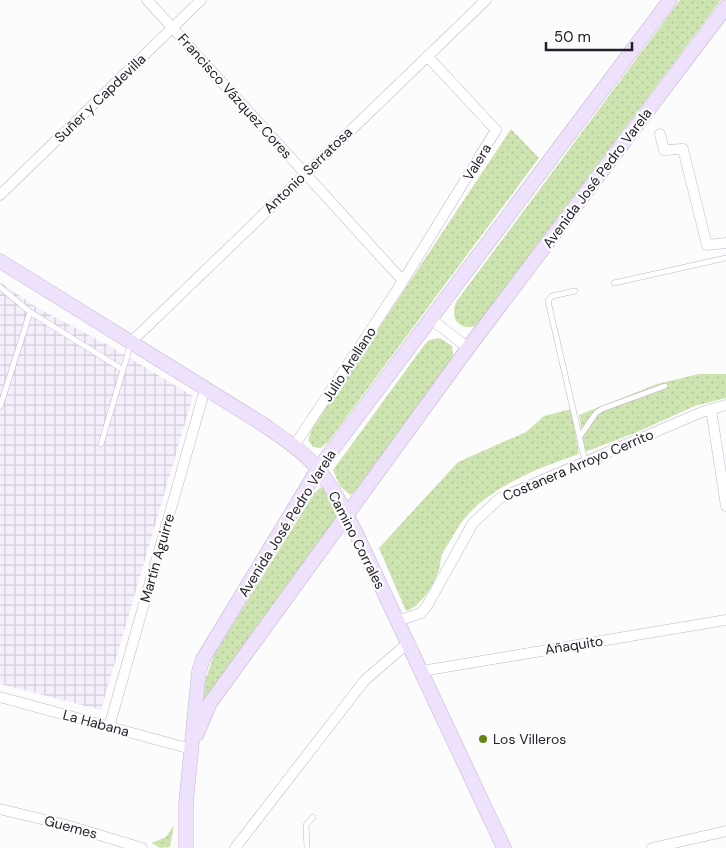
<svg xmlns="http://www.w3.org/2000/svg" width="726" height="848" font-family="'DM Sans',sans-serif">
	<defs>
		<pattern id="industrial-grid" width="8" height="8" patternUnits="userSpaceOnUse" patternTransform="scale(1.25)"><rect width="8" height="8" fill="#f5effc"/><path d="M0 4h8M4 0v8" fill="none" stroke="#d2cdd8"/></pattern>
		<pattern id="grass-dots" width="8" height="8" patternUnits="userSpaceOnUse" patternTransform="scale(1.25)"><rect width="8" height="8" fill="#cde4b0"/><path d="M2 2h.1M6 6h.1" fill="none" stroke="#b0c397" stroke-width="1.8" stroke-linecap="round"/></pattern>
	</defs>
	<rect width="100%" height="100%" fill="#fcfcfc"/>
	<path fill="url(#industrial-grid)" d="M0,282L36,307L113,348L193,396L101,710L0,684Z"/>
	<path fill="url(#grass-dots)" d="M680,0H721L476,326C458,331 450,318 456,302Z
		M511,129L539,158L328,442L321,448L313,447L308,440L312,429Z
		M440,338L452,346L453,356L451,363L356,490L350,495L340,486L333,470L425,344L429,340Z
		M699,374H726V398L695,406L635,433L585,452L579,415L657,384Z
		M571,409L579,454C538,468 488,487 461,523C455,532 449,543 443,552C440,558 441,564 439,570C434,584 421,607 406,611L379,548L458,462L526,432L544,416Z
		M321,487C331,492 338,506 339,517L200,715L202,690L214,655L314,493Z
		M174,825L170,847L160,848L152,843L166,837Z"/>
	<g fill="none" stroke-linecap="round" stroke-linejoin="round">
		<defs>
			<path id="lane" d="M614,283L726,258
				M0,287L30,312L122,369
				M575,291L552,296L548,301L585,461
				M0,407L30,312
				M580,436L596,413L602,409L665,386
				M101,444L131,343
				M307,848L306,825L313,817"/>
			<path id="street" d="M147,0L403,281
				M660,134L664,150L683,149L707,245L726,243
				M0,195L201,0
				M430,318L468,348
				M131,342L486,0
				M711,409L726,506
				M294,446L403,281L496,130L427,56
				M398,621L421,613L427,606L473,523L500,498L702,412L726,405
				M422,671L726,620
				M0,697L191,749
				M109,727L205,389
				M0,809L66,825L142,848
				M235,848L365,680L408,643
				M652,848L726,831"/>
			<path id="secondary" d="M0,261L261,423C281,437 302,450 318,469C333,487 344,510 355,531L504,848
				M197,734L210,703L468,348L726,7
				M186,848V803L199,671L203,659L318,469L670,0"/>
		</defs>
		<use href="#lane" stroke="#c1b5ce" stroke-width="6"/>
		<use href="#street" stroke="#c1b5ce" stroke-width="11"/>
		<use href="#secondary" stroke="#c1b5ce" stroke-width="15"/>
		<use href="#lane" stroke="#fff" stroke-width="5"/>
		<use href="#street" stroke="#fff" stroke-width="10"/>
		<use href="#secondary" stroke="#eee1fc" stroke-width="14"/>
	</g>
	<circle fill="#628811" stroke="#fcfcfc" stroke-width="2" cx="483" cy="739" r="5"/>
	<g text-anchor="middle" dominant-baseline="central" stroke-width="4.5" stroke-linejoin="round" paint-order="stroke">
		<g font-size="14" fill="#242029" stroke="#fcfcfc">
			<text transform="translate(235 96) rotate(48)">Francisco Vázquez Cores</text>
			<text transform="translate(100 98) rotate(-44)">Suñer y Capdevilla</text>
			<text transform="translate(477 162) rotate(-58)">Valera</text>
			<text transform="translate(308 170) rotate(-44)">Antonio Serratosa</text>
			<text transform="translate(597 178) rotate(-53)">Avenida José Pedro Varela</text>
			<text transform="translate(349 364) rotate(-57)">Julio Arellano</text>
			<text transform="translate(578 465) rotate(-23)">Costanera Arroyo Cerrito</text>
			<text transform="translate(287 523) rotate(-58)">Avenida José Pedro Varela</text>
			<text transform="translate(357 540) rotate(63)">Camino Corrales</text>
			<text transform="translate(157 558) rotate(-74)">Martín Aguirre</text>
			<text transform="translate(574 645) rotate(-9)">Añaquito</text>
			<text transform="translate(96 723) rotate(15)">La Habana</text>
			<text transform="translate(71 827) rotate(15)">Guemes</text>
		</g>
		<g font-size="14" fill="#242029" stroke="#fcfcfc" text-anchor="start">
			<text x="493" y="739">Los Villeros</text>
		</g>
	</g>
	<path d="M546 42v8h86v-8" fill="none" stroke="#242029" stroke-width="2.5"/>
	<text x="554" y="42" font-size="15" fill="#242029" stroke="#fcfcfc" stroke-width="4" paint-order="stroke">50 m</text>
</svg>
